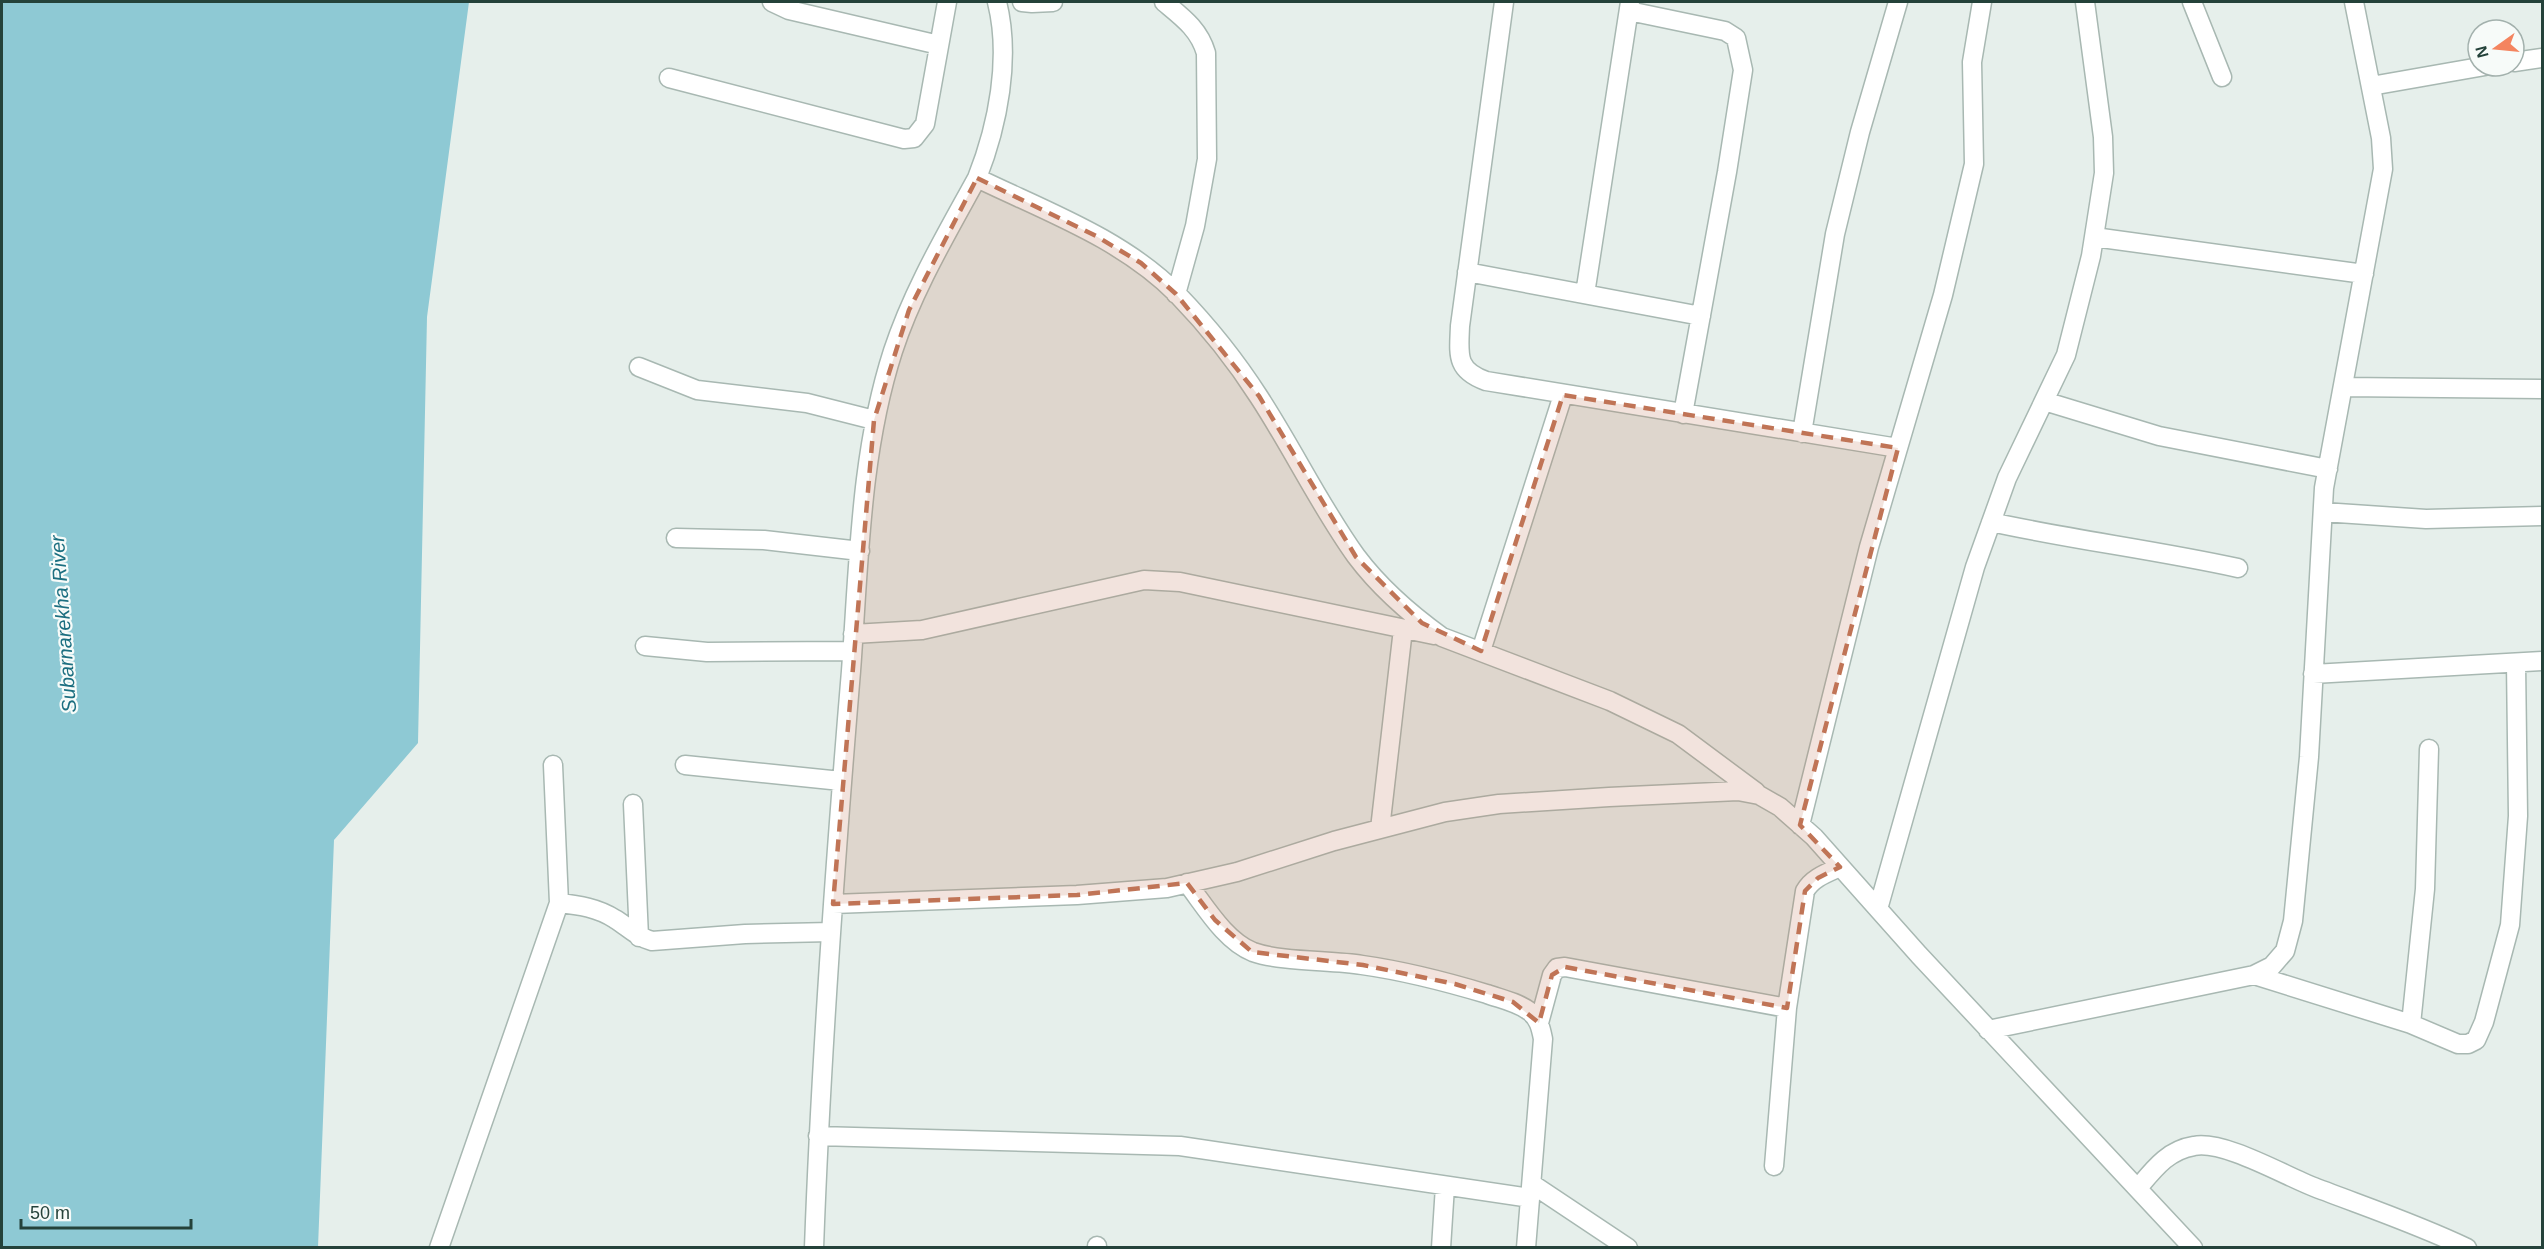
<svg xmlns="http://www.w3.org/2000/svg" width="2544" height="1249" font-family="Arial,sans-serif">
	<rect width="100%" height="100%" fill="#e6efeb"/>
	<path fill="#8ec9d4" d="M2,2H469L427,317L418,743L334,840L318,1247H2Z"/>
	<g fill="none" stroke-linecap="round" stroke-linejoin="round">
		<defs>
			<path id="minor" d="M772,2L789,10L939,45
				M1022,2L1032,3L1053,2
				M1164,2C1182,17 1199,29 1206,53L1207,159L1195,226L1176,294
				M1504,2L1460,326C1459,354 1455,370 1486,381L1898,448
				M2192,2L2222,77
				M1629,11L1725,31L1736,38L1743,70L1727,172L1683,414
				M2514,62L2542,58
				M669,78L904,139L914,138L925,124L947,2
				M2371,86L2485,66
				M977,178C1045,211 1123,239 1177,294C1207,325 1236,361 1259,397C1293,449 1320,506 1356,556C1380,588 1410,614 1442,637L1610,701L1678,734L1756,792
				M2094,237L2364,274
				M1467,272L1701,316
				M1585,294L1630,2
				M639,367L697,390L807,403L874,420
				M2343,387L2542,389
				M2044,401L2159,436L2328,469
				M1802,433L1835,234L1860,132L1898,2
				M2323,512L2426,519L2542,516
				M1991,522C2073,540 2156,550 2238,568
				M676,538L764,540L860,551
				M853,634L922,630L1144,580L1180,582L1434,635
				M645,646L707,652L852,651
				M1481,651L1563,395
				M2313,674L2542,661
				M685,765L841,781
				M633,804L639,937
				M1800,825L1869,547L1943,295L1974,164L1972,62L1982,2
				M1380,829L1403,629
				M1187,883C1205,906 1225,941 1253,952C1281,962 1331,960 1362,965C1405,971 1447,982 1487,994C1501,999 1517,1002 1529,1011C1539,1018 1541,1029 1543,1039L1526,1248
				M559,903C579,905 598,908 615,919C628,927 637,937 652,941L745,934L831,932
				M833,904L1077,895L1167,888L1237,872L1334,841L1445,812L1499,804L1609,797L1738,791L1759,795L1780,807L1814,837L1919,955L2193,1248
				M1878,909L1975,567L2007,478L2066,355L2091,256L2104,173L2103,137L2085,2
				M2254,975L2411,1024L2458,1044H2468L2476,1040L2484,1022L2510,925L2518,816L2516,663
				M1539,1023L1552,975L1557,968L1565,967L1787,1008
				M2411,1024L2425,889L2429,749
				M1988,1030L2254,975L2272,966L2285,951L2293,921L2309,757L2324,488L2383,169L2381,138L2354,2
				M818,1136L1180,1146L1530,1198
				M1774,1166L1787,1008L1805,891C1812,878 1827,873 1840,867
				M1532,1184L1628,1248
				M2138,1188C2154,1169 2168,1150 2194,1146C2224,1140 2285,1176 2314,1187C2366,1207 2417,1224 2467,1248
				M439,1248L559,903L553,765
				M814,1248C821,1055 835,863 851,671C859,564 860,453 893,351C913,290 947,233 977,178C998,125 1011,58 997,2
				M1097,1248V1246
				M1441,1248L1445,1186"/>
		</defs>
		<use href="#minor" stroke="#a8b8b2" stroke-width="21"/>
		<use href="#minor" stroke="#fff" stroke-width="18"/>
	</g>
	<path fill="#c07456" fill-opacity="0.2" stroke="#c07456" stroke-width="4.5" stroke-dasharray="12 8" stroke-linejoin="round" d="M977,178L1096,236L1141,263L1176,294L1259,396L1356,557L1422,623L1481,651L1563,395L1898,448L1800,825L1840,867L1818,878L1805,891L1787,1008L1565,967L1552,975L1539,1023L1513,1002L1455,984L1363,965L1252,952L1215,920L1187,883L1077,895L833,904L874,420L909,310Z"/>
	<g text-anchor="middle" dominant-baseline="central" stroke-width="4.5" stroke-linejoin="round" paint-order="stroke">
		<g font-size="20" font-style="italic" fill="#1c6f80" stroke="#f7fbf9">
			<text transform="translate(63 624) rotate(-94)">Subarnarekha River</text>
		</g>
	</g>
	<rect width="2544" height="1249" fill="none" stroke="#24423a" stroke-width="6"/>
	<g transform="translate(2496 48) rotate(255)"><circle r="28" fill="#f7fbf9" stroke="#a3b1ad" stroke-width="1.5"/>
	<path d="M0-4.5L10 22L0 15L-10 22Z" fill="#f4845f"/>
	<text y="-9" font-size="16" font-weight="bold" text-anchor="middle" fill="#24423a">N</text>
	</g>
	<path d="M21 1219v9h170v-9" fill="none" stroke="#24423a" stroke-width="3"/>
	<text x="30" y="1219" font-size="18" fill="#24423a" stroke="#f7fbf9" stroke-width="4.5" paint-order="stroke">50 m</text>
</svg>
